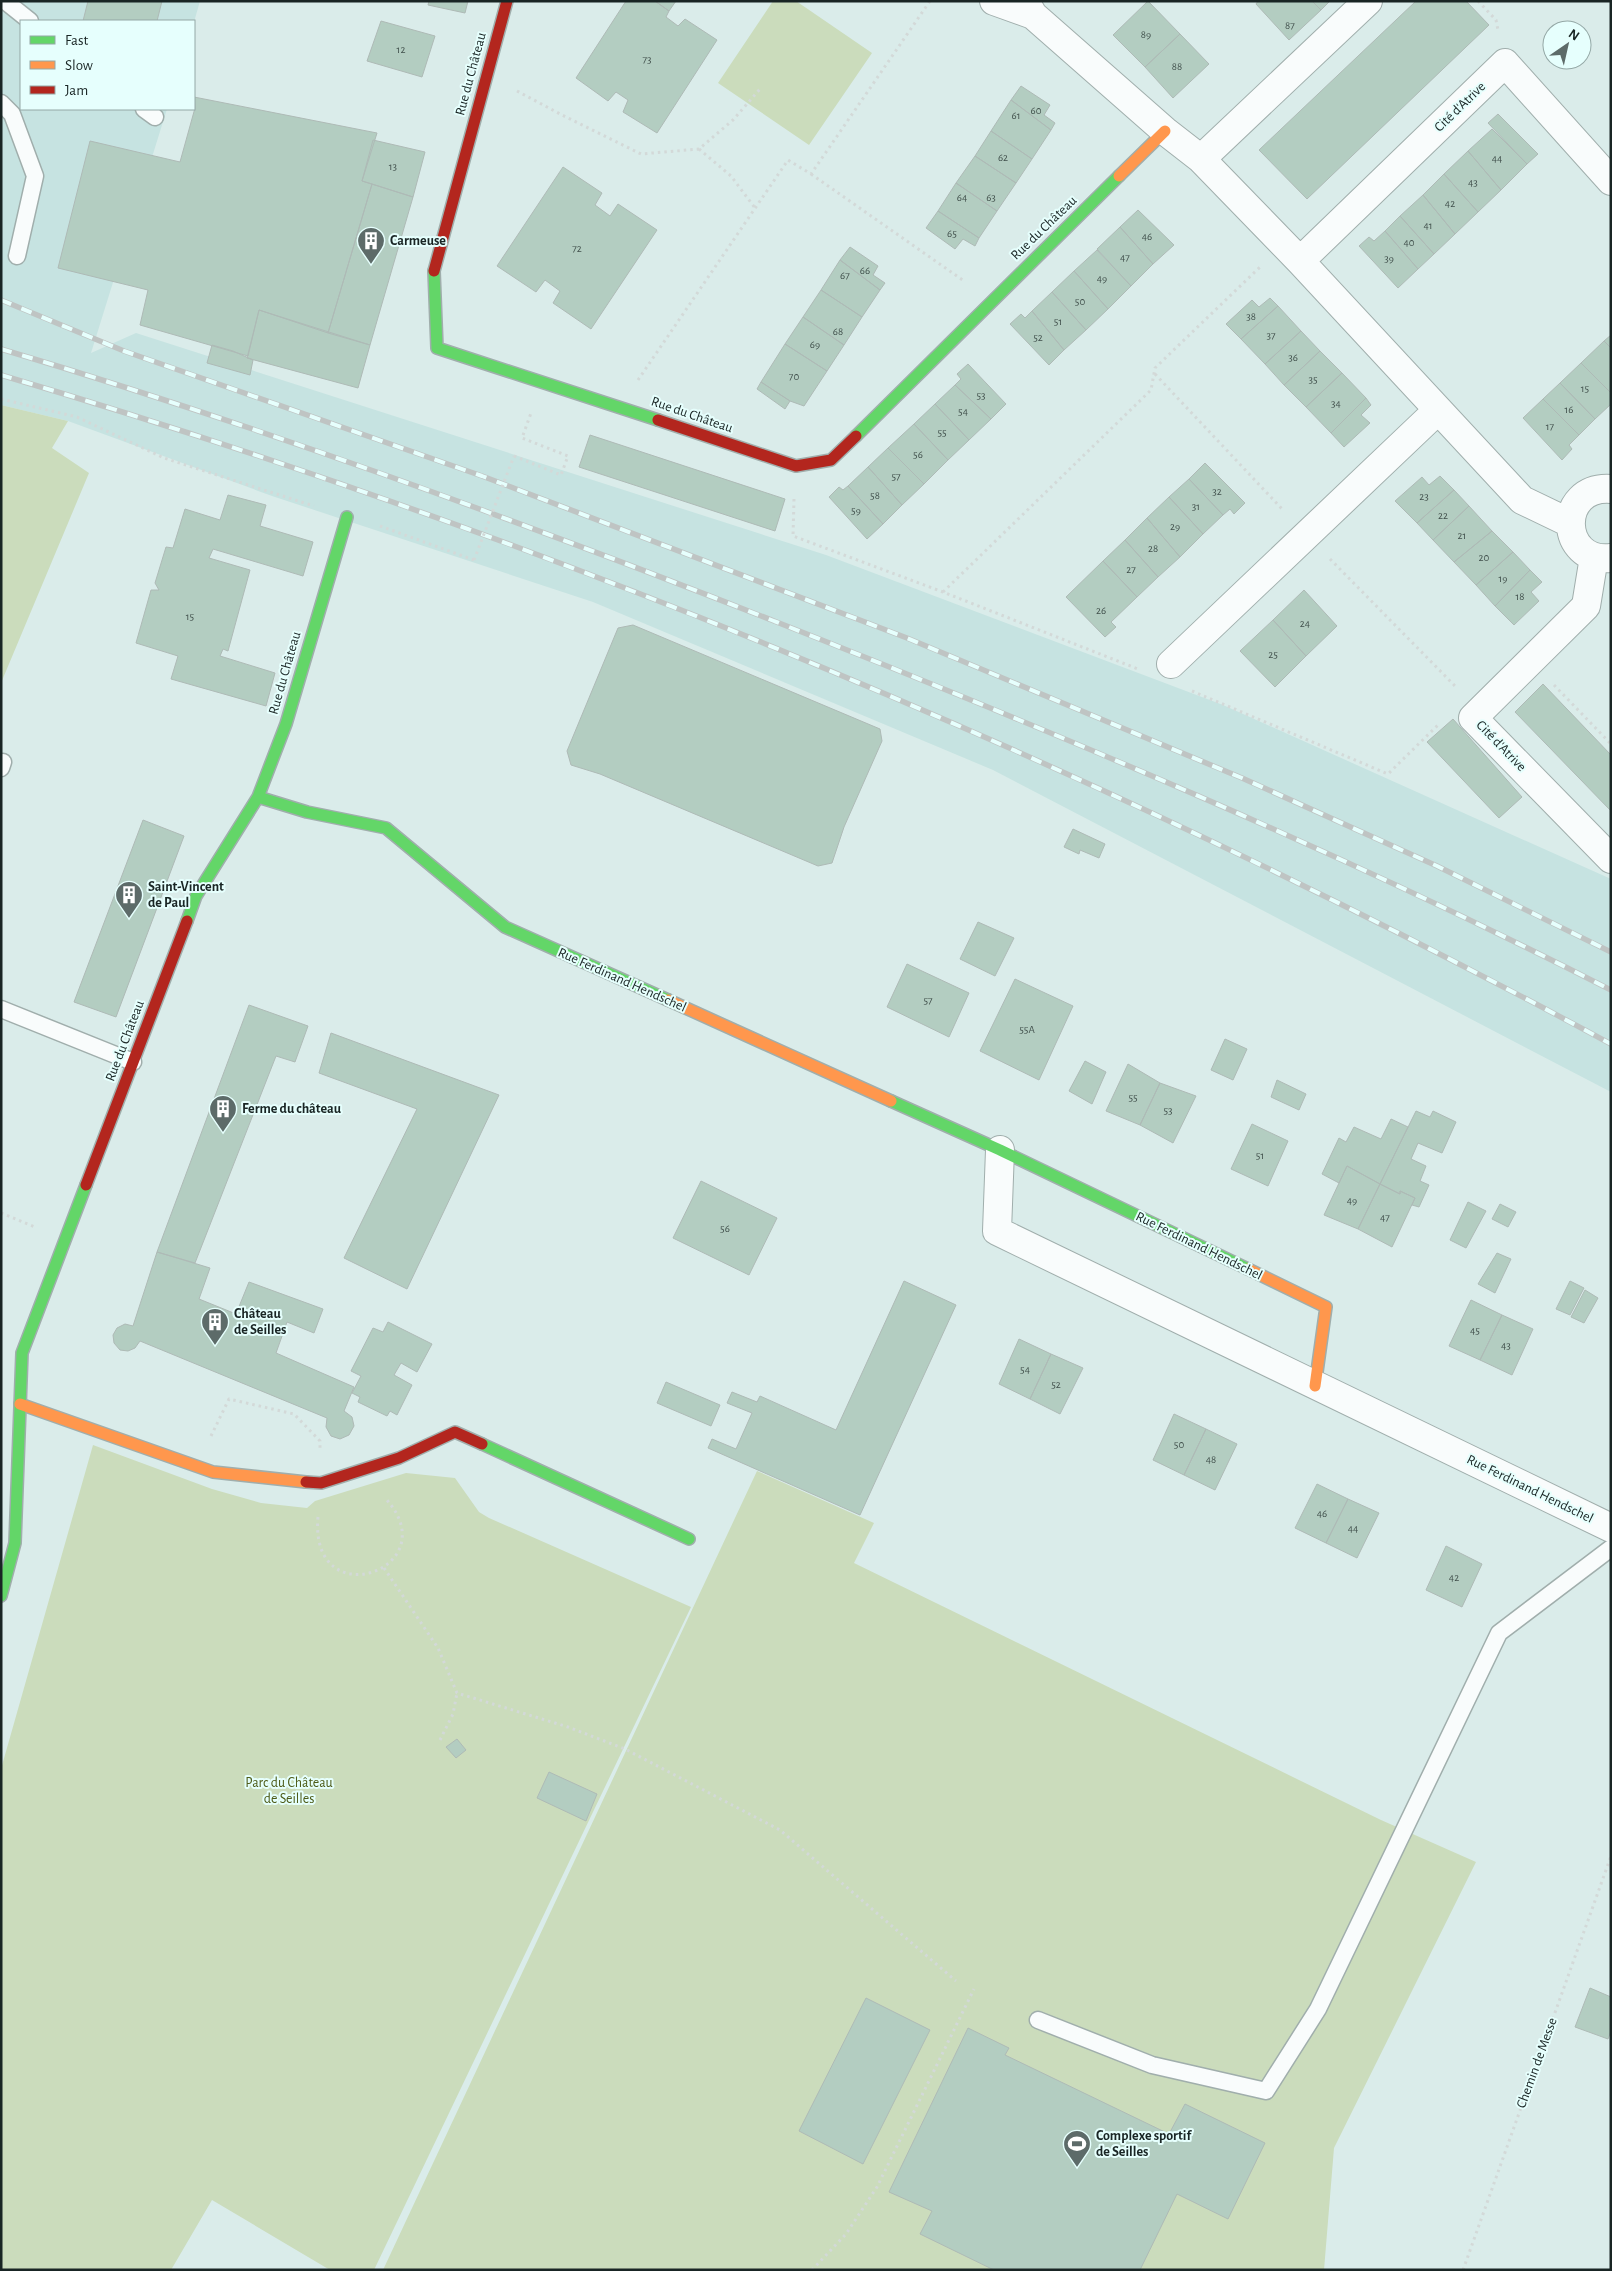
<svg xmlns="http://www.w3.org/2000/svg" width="1612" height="2271" font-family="'Alegreya Sans',sans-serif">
	<rect width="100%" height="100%" fill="#daecea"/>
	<path fill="#c6e3e1" d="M1,1H200L194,22L21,21V109H167L91,353L136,333L826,555L1223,705L1611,879V1092L993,770L593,602L272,496L68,421L1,405Z"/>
	<path fill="#cbdcbc" d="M773,1H796L872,53L809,145L718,83Z
		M1,405L68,421L52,448L89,473L1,683Z
		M93,1445L212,1489L261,1503L307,1508L315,1501L406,1473L455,1478L479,1512L489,1518L691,1607L374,2270H330L212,2200L171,2270H1V1769Z
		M757,1471L874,1523L854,1563L1381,1820L1476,1862L1334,2148L1324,2270H383Z"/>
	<path fill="#b3cdc1" stroke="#aebab6" d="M88,1H162L157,21H83Z
		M429,1H468L465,13L428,5Z
		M626,1H655L669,11L666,17L678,26L685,19L717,40L657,133L623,112L628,100L616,92L608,101L576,78Z
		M655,1H676L669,11Z
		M1148,1L1180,34L1145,67L1113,35Z
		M1258,1H1312L1321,10L1289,40L1256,4Z
		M1312,1H1330L1321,10Z
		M1416,1H1466L1489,25L1307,199L1259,150Z
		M381,21L435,36L422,77L367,61Z
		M1180,34L1209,64L1173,98L1145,67Z
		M1021,86L1050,105L1044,115L1055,123L1051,130L1011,100Z
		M194,97L377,133L362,181L372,184L328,333L259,310L248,356L140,325L148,290L58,268L90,141L180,162L195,108Z
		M1011,100L1051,130L1032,159L991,131Z
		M1498,114L1538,154L1527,164L1488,123Z
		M1492,129L1527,164L1501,190L1468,151Z
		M991,131L1032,159L1016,183L975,156Z
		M373,140L425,152L413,197L362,181Z
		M1468,151L1501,190L1478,212L1444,174Z
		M975,156L1016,183L997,211L956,183Z
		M563,167L602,193L595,205L610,216L618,204L657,230L591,329L553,303L560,291L545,280L536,292L497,266Z
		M1444,174L1478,212L1455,234L1423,195Z
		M956,183L997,211L979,238L938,211Z
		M372,184L413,197L370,345L328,333Z
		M1423,195L1455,234L1434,254L1400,216Z
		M1138,210L1174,245L1153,264L1120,227Z
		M938,211L979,238L975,246L963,239L955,249L926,228Z
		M1400,216L1434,254L1418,269L1385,231Z
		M1120,227L1153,264L1131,286L1097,249Z
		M1385,231L1418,269L1398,288L1359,246L1369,237L1374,241Z
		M850,247L878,266L873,275L885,283L880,290L840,260Z
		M1097,250L1131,286L1108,309L1074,271Z
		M840,260L880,290L862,317L821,290Z
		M1074,271L1108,309L1086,330L1052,292Z
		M821,290L862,317L844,345L803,317Z
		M1052,292L1086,330L1064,350L1032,311Z
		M1270,298L1278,306L1241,339L1226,324L1252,300L1259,307Z
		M1278,306L1301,331L1265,364L1241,339Z
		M259,310L370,345L358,388L247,358Z
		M1032,311L1064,350L1049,365L1010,324L1021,314L1025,318Z
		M803,317L844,345L827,371L785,344Z
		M1301,331L1320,351L1284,385L1265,364Z
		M1611,335V348L1604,341Z
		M1604,341L1611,348V393L1581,363Z
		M785,344L827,371L804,406L790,401L761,382Z
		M212,345L233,351L253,360L250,375L207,363Z
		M1320,351L1342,373L1306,407L1284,385Z
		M1581,363L1611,393V404L1595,419L1560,383Z
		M968,364L1006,404L991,419L955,385L961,379L957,374Z
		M1342,373L1366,398L1331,433L1306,407Z
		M761,382L790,401L785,409L757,389Z
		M1560,383L1595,419L1579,435L1543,399Z
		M955,385L991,419L969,440L935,404Z
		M1366,398L1371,405L1361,415L1370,423L1344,447L1331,433Z
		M1543,399L1579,435L1569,445L1572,449L1562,460L1523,418Z
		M935,404L969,440L948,460L914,424Z
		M914,424L948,460L924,484L888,448Z
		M590,435L785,499L775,531L579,467Z
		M888,448L924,484L902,505L868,467Z
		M1205,463L1245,503L1234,514L1230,509L1223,515L1189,479Z
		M868,467L902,505L883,524L848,486Z
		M1440,476L1454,490L1417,523L1395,501L1422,477L1429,485Z
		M1189,479L1223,515L1203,534L1169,497Z
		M848,486L883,524L867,539L829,497L839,487L843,490Z
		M1454,490L1469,506L1433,540L1417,523Z
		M228,495L266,505L260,526L313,542L303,576L213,549L209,558L250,570L228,651L223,649L220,656L275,673L266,706L171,679L178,656L136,643L151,590H159L155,583L166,547L173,548L185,509L220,520Z
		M1169,497L1203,534L1180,557L1147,518Z
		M1469,506L1492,531L1454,562L1433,540Z
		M1147,518L1180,557L1158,577L1125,540Z
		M1492,531L1513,552L1476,585L1454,562Z
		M1125,540L1158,577L1137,597L1103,561Z
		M1513,552L1530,570L1495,606L1476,585Z
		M1103,561L1137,597L1111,622L1116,627L1105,637L1066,597Z
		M1530,570L1542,582L1531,592L1539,601L1514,625L1495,606Z
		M1304,590L1337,626L1306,656L1273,620Z
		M1273,620L1306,656L1275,687L1240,651Z
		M633,625L880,729L882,741L844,827L832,863L818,866L600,774L571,765L567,751L618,628Z
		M1543,684L1611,755V811L1515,712Z
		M1453,719L1522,797L1499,818L1427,742Z
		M143,820L184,836L116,1017L74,1002Z
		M1073,829L1105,844L1099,858L1080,850L1079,854L1064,847Z
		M978,922L1014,938L995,976L960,959Z
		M907,964L969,993L949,1037L887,1007Z
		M1015,979L1073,1006L1039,1080L980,1051Z
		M249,1005L308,1026L295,1062L276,1056L195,1263L157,1252Z
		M331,1033L499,1095L407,1289L344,1258L417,1109L319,1073Z
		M1225,1039L1247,1049L1233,1080L1211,1070Z
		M1085,1061L1106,1072L1092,1104L1069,1091Z
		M1128,1064L1160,1083L1140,1125L1106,1111Z
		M1277,1080L1306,1094L1299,1110L1271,1097Z
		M1160,1083L1196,1096L1173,1143L1140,1125Z
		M1416,1111L1430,1117L1433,1111L1456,1122L1442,1153L1418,1143L1411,1159L1426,1166L1420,1181L1429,1185L1419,1207L1412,1205L1415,1198L1400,1191V1194L1380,1184Z
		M1391,1119L1408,1127L1380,1184L1347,1166L1339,1183L1322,1174L1339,1138L1346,1142L1354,1127L1381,1139Z
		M1252,1124L1288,1141L1268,1186L1231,1169Z
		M1347,1166L1380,1184L1358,1229L1324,1215Z
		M701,1181L777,1218L749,1275L673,1238Z
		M1380,1184L1400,1194V1191L1415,1198L1392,1247L1358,1229Z
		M1468,1202L1486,1211L1466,1248L1450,1240Z
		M1500,1204L1516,1212L1508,1227L1492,1219Z
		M157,1252L210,1268L199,1299L236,1314L249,1282L323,1309L314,1333L287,1322L276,1353L354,1387L344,1411L352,1417L354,1426L349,1435L340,1439L331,1436L326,1427L327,1418L140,1341L135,1348L128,1351L120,1350L114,1343L113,1335L117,1328L125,1324L133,1326Z
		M1497,1253L1511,1259L1495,1293L1478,1284Z
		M904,1281L956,1305L860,1515L708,1448L712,1439L736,1449L752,1413L727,1403L732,1392L757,1402L760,1396L836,1430Z
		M1570,1281L1584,1288L1570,1315L1556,1309Z
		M1585,1290L1598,1298L1584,1323L1571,1317Z
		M1471,1300L1502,1315L1480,1360L1449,1346Z
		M1502,1315L1533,1329L1512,1375L1480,1360Z
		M388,1322L432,1344L417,1372L401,1363L394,1375L412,1385L397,1415L390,1411L387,1416L358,1402L360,1397L352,1393L361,1376L351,1371L373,1328L383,1332Z
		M1019,1339L1051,1354L1030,1399L999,1384Z
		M1051,1354L1083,1368L1060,1414L1030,1399Z
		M666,1382L720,1405L711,1426L657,1403Z
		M1174,1414L1206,1429L1184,1475L1153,1460Z
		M1206,1429L1237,1444L1215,1490L1184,1475Z
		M1317,1484L1348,1499L1326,1543L1295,1528Z
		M1348,1499L1379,1513L1357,1558L1326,1543Z
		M1446,1546L1482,1564L1462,1607L1426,1590Z
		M457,1739L466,1750L456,1758L446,1747Z
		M549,1772L597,1794L586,1821L537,1798Z
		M1590,1988L1611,1997V2031L1608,2039L1575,2027Z
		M866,1998L930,2030L863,2164L799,2131Z
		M968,2028L1009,2048L1005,2055L1169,2134L1185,2104L1265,2143L1228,2219L1177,2194L1140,2270H994L920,2234L932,2211L889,2192Z"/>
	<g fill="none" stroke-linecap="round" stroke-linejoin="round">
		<defs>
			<path id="lane" d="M5,1L30,21
				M1,103L12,114L35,176L17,256
				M144,109L155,117
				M1,768L3,762
				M1,1009L133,1062
				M1038,2020L1152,2065L1266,2091L1318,2009L1499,1633L1611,1548"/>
			<path id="street" d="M994,1L1033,15
				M1025,1L1033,15L1165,131L1201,159L1300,261L1522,500L1570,523
				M1201,159L1368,1
				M1300,261L1505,63L1611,181
				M1611,489C1556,485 1559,564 1611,558
				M1594,557L1586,606L1473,718L1611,859
				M1171,664L1438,410
				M1000,1150L997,1231L1611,1528"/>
			<path id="fast" d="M434,271L437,348L658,420
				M856,436L1119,176
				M258,797L307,812L386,828L505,927L668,1000
				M187,921L196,896L258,797L286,724L347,517
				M891,1101L1000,1150L1248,1269
				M482,1444L689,1539
				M1,1596L15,1543L22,1353L86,1185"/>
			<path id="slow" d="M1119,176L1165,131
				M668,1000L891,1101
				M1248,1269L1326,1307L1315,1386
				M20,1404L213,1472L306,1482"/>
			<path id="jam" d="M434,271L507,1
				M658,420L796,466L831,460L856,436
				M86,1185L187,921
				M306,1482L321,1483L399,1458L455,1432L482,1444"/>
		</defs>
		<use href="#lane" stroke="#a0aeac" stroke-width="19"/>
		<use href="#street" stroke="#a0aeac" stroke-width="30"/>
		<use href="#fast" stroke="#a0aeac" stroke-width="14"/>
		<use href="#slow" stroke="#a0aeac" stroke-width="14"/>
		<use href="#jam" stroke="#a0aeac" stroke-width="14"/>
		<path stroke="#d3d9d8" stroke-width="3" stroke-dasharray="2.5 4" stroke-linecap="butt" d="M1478,1L1496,20L1498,30
			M517,91L562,115L641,154L699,149L733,120L760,89
			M699,149L731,176L755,208
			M811,174L964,281
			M1155,374L1283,510
			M638,380L788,160L811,174L930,1
			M1,399L77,417L164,458L314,506
			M514,456L561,475L568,456L522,438L531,413
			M794,499L793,536L943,592L1138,669
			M380,526L474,560
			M1330,559L1456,687
			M943,592L1151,390L1155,368L1260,267
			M1554,685L1611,744
			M1192,691L1388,774L1440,723
			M1,1213L35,1227
			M211,1436L229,1399L294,1414L320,1441V1448
			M318,1517C309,1618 449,1569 386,1499
			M384,1568L438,1648L457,1693L568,1727L625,1749L780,1830L956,1981
			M440,1740L453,1714L457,1693
			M812,2270L846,2234L877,2187L974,1989
			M1463,2270L1611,1856"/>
		<use href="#lane" stroke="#f9fcfc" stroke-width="16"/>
		<use href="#street" stroke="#f9fcfc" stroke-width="28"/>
		<use href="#fast" stroke="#63d668" stroke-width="11"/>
		<use href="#slow" stroke="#ff974d" stroke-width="11"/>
		<use href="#jam" stroke="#b3261e" stroke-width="11"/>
		<defs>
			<path id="rail" d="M1,300L124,351L482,476L907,638L1242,778L1437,866L1611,952
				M1,349C263,427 519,521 774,621C1058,733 1339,851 1611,990
				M1,375C559,540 1099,768 1611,1044"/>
		</defs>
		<use href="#rail" stroke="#bfc4c3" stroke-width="5.5"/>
		<use href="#rail" stroke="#e6fffd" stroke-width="4" stroke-dasharray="11" stroke-linecap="butt"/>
		<path stroke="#d3d9d8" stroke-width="3" stroke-dasharray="2.5 4" stroke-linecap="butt" d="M474,560L514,456"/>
	</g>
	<defs>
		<symbol id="building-pin" viewBox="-11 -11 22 30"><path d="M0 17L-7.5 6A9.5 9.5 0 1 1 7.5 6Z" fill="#5d6b69" stroke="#e6fffd"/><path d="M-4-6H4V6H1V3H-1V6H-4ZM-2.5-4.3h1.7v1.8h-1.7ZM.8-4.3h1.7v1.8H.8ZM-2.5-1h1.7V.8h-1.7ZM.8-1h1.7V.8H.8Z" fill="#fff"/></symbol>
		<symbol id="stadium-pin" viewBox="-11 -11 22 30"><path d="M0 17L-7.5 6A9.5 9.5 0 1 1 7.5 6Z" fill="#5d6b69" stroke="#e6fffd"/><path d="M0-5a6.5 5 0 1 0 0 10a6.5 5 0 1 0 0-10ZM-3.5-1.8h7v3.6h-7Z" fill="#fff"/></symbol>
	</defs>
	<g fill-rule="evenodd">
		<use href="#building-pin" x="355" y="225" width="32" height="43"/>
		<use href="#building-pin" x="113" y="879" width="32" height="43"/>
		<use href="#building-pin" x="207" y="1093" width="32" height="43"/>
		<use href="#building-pin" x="199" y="1306" width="32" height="43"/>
		<use href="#stadium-pin" x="1061" y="2128" width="32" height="43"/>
	</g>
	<g text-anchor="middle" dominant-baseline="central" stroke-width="4" stroke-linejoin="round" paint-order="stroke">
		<g font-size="11" fill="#404f4b">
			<text x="1290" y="25">87</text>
			<text x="1146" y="34">89</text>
			<text x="401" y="49">12</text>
			<text x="647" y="59">73</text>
			<text x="1177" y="66">88</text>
			<text x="1036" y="110">60</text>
			<text x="1016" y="115">61</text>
			<text x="1003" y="157">62</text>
			<text x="1497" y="158">44</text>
			<text x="393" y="166">13</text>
			<text x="1473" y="182">43</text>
			<text x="962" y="197">64</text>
			<text x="991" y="197">63</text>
			<text x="1450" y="203">42</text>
			<text x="1428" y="225">41</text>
			<text x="952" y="233">65</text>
			<text x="1147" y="236">46</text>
			<text x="1409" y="242">40</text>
			<text x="577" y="248">72</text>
			<text x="1125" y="257">47</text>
			<text x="1389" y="258">39</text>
			<text x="865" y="270">66</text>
			<text x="845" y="275">67</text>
			<text x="1102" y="278">49</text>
			<text x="1080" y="301">50</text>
			<text x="1251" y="316">38</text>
			<text x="1058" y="321">51</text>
			<text x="838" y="331">68</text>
			<text x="1271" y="335">37</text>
			<text x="1038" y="337">52</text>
			<text x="815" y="344">69</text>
			<text x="1293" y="357">36</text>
			<text x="794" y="376">70</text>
			<text x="1313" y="379">35</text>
			<text x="1585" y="388">15</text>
			<text x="981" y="395">53</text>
			<text x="1336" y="403">34</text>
			<text x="1569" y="409">16</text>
			<text x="963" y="411">54</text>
			<text x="1550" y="426">17</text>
			<text x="942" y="432">55</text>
			<text x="918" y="454">56</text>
			<text x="896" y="476">57</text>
			<text x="1217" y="491">32</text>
			<text x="875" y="495">58</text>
			<text x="1424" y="496">23</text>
			<text x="1196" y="506">31</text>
			<text x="856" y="510">59</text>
			<text x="1443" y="515">22</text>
			<text x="1175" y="526">29</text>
			<text x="1462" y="535">21</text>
			<text x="1153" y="548">28</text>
			<text x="1484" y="557">20</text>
			<text x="1131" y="569">27</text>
			<text x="1503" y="578">19</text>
			<text x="1520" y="596">18</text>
			<text x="1101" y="610">26</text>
			<text x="190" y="616">15</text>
			<text x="1305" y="623">24</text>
			<text x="1273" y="654">25</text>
			<text x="928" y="1000">57</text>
			<text x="1027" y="1029">55A</text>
			<text x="1133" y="1097">55</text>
			<text x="1168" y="1110">53</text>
			<text x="1260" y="1155">51</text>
			<text x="1352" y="1200">49</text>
			<text x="1385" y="1217">47</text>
			<text x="725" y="1228">56</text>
			<text x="1475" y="1330">45</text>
			<text x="1506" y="1345">43</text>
			<text x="1025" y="1369">54</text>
			<text x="1056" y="1384">52</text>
			<text x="1179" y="1444">50</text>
			<text x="1211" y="1459">48</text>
			<text x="1322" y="1513">46</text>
			<text x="1353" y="1528">44</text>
			<text x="1454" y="1577">42</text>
		</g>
		<g font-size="14" fill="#192524" stroke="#e6fffd">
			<text transform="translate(471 74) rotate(-75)">Rue du Château</text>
			<text transform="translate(1460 107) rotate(-44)">Cité d'Atrive</text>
			<text transform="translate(1044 228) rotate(-44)">Rue du Château</text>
			<text transform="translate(692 415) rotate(19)">Rue du Château</text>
			<text transform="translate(285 673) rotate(-74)">Rue du Château</text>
			<text transform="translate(1501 746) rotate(46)">Cité d'Atrive</text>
			<text transform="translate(622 980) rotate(24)">Rue Ferdinand Hendschel</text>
			<text transform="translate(125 1041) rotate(-69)">Rue du Château</text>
			<text transform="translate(1199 1246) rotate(26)">Rue Ferdinand Hendschel</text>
			<text transform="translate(1530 1489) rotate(26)">Rue Ferdinand Hendschel</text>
			<text transform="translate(1537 2063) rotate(-70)">Chemin de Messe</text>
		</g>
		<g font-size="14" font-weight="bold" fill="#192524" stroke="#e6fffd" text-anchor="start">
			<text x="390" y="241">Carmeuse</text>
			<text x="148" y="887">Saint-Vincent<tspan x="148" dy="16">de Paul</tspan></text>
			<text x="242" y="1109">Ferme du château</text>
			<text x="234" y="1314">Château<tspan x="234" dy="16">de Seilles</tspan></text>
			<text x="1096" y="2136">Complexe sportif<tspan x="1096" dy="16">de Seilles</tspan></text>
		</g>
		<g font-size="14" fill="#4d5b17" stroke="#e6fffd">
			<text x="289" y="1783">Parc du Château<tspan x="289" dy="16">de Seilles</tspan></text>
		</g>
	</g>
	<rect width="1612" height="2271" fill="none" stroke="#192524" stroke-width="5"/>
	<rect x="20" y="20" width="175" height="90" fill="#e6fffd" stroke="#94a8a6"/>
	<rect x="30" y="36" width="25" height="8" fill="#63d668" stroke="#94a8a6"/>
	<text x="65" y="45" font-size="15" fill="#192524">Fast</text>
	<rect x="30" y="61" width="25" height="8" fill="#ff974d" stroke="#94a8a6"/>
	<text x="65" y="70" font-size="15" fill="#192524">Slow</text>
	<rect x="30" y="86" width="25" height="8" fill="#b3261e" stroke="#94a8a6"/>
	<text x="65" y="95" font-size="15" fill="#192524">Jam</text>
	<g transform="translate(1567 45) rotate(34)"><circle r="24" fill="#e6fffd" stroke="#94a8a6"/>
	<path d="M0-4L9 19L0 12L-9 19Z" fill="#5d6b69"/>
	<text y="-8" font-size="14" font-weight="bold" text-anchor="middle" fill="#192524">N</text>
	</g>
</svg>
